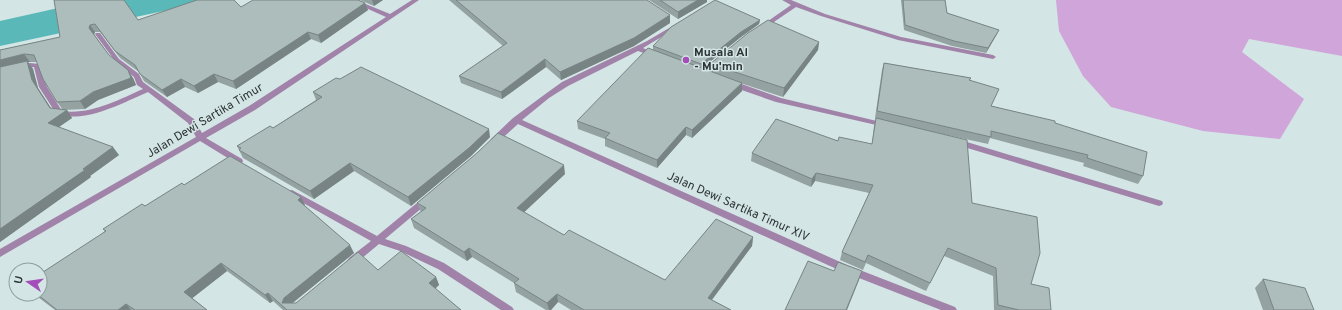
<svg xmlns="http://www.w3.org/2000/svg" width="1342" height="310" font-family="Overpass,sans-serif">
	<rect width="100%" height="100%" fill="#d3e5e4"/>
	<path fill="#cfa5da" d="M1056,0H1342V56L1249,39L1242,52L1304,99L1280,139L1203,131L1111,107L1083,76L1059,31Z"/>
	<path fill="#5bb8b8" d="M94,0H215L0,46V21Z"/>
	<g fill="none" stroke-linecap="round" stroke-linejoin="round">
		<path fill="#a182a9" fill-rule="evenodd" d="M348,0H356L390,14L412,0H419L255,110L206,138L242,159L243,161L242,163H236L200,141L0,257V249L196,137L188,123L148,92C120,104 89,122 57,115L39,87L34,67L0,74V70L30,63L39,64L47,87L62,111C91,115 118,100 143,89L137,85L134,77L115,61L95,34L96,33H100L119,59L139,74L143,82L194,119L202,133L249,106L332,52L386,17Z
			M782,0H791L825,14L901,37L993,55L996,57L993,59L898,40L821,16L796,7L765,28H761V26L791,5Z
			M676,24L678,25V27L643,48L656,54V56H652L638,51L568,86L549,98L522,120L847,265L955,307L957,310H941L841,271L518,124L497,143H491L490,141L491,139L513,118L544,95L562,82L647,41Z
			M719,58L722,60L721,61L704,75H700L698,74L700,73Z
			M730,82H736L781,98L885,123L889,125L885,127L776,102L730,86L729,84Z
			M957,139L1162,201L1163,203L1162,205L1159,206L954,144L953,142L954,140Z
			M292,190L377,236L423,198H429L430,200L429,202L385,239L406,246L444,263L512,307L514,310H501L438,269L400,251L379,244L355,264L352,265L349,264L347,261L349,258L371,241L289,195L288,193L289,191Z"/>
	</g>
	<path fill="#94a3a2" d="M54,0L138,20L241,7L365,3L368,10L321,43L311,39L236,89L218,82L198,93L185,87L167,97L144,81L139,72L120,58L100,32H95L94,34L109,55L133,78L136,85L98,100L85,109L63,110L57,102L37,62H28L33,69L38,88L51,108L67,110L72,118L59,127L119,155L90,176L91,177L0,242V50L60,37Z
		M360,0H383L374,6Z
		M449,0H647L670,23L634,46L561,80L546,67L502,99L461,83L459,76L503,46Z
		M649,0H707V2L678,19Z
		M901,0H945L947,13L997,34L986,53L952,46L904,30Z
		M760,20L759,24L741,37L702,68L710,71V64L819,42L818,50L783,97L740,83H742V91L692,138L686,135L657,168L605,146V139L578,129L577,121L653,50V46Z
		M884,63L971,78L970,80L992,106L1055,123L1143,176L1138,184L1083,166L1084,163L990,138L988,144L920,129L972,203L1031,284L1051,310H994L993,276L944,256L926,291L866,263L863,270L840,260L842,252L869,193L815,181L811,187L751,161L752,153L838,141L872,144L874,126L876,119L875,118L882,70Z
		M340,79L490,137L471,156L411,206L354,171L314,199L243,158L237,146L273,128L316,100L313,92Z
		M565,174L524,212L564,235L665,280L753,237L752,246L712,300L731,310H571L558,302L551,310H546L516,292L514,283L472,257L467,261L414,228L411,219L421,212L417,203Z
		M184,185L305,205V206L354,253L292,303H296L378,270L436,277L439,285L435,289L461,310H283L273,301L270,303L227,271L192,298L207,310H55L34,294H40L105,231L103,229Z
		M1263,279L1314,310H1263L1255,288Z"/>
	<path fill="#788484" d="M372,0H383L374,6Z
		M698,0H707V2L678,19V12Z
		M365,3L368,10L321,43L318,35Z
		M670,15V23L634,46L561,80L560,72Z
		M760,20L759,24L741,37L701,69V64L741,32Z
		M90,25L95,32L94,35L89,28Z
		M999,30L997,34L986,53L988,48Z
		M308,32L311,39L236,89L233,81Z
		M819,42L818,50L783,97L784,88Z
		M24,54L30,62H28L33,69L38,88L56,116L50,108L0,68V60Z
		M545,59L546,67L502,99L501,92Z
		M128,70L133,78L136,85L98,100L85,109L80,101Z
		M214,74L218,82L198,93L194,86Z
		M181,79L185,87L167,97L162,90Z
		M742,83V91L692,138V130Z
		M67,110L72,118L53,131L48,123Z
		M686,127V135L657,168V160Z
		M489,129L490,137L471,156L411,206L408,197Z
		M113,147L119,155L90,176L91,177L0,242V229Z
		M350,163L354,171L314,199L310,191Z
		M564,165L565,174L519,217L517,208Z
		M816,173L815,181L811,187L812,179Z
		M301,197L305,205L302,208L298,200Z
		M753,237L752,246L707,306L708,298Z
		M350,245L354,253L289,306L282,303L284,298Z
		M469,248L472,257L467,261L464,252Z
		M221,263L227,271L190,300L184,292Z
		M862,271L859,280L847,310H846Z
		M436,277L439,285L432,291L429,283Z
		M268,293L273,301L270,303L265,295Z
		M557,294L558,302L551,310H549L547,303Z
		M126,304L131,310H118Z"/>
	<path fill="#acbdbc" stroke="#788484" d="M54,0H124L138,20L197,0H234L241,7L253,0H358L365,3L318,35L308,32L233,81L214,74L194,86L181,79L162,90L140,74L135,65L115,51L95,24L90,25L89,28L109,55L128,70L131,78L93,92L80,101L57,102L43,79L34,55L24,54L0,60V50L60,37Z
		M456,0H647L670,15L634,38L560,72L545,59L501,92L459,76L507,43Z
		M660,0H698L678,12Z
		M715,0L760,20L741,32L701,64L653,46L671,27Z
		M903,0H945L947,13L999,30L988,48L954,41L905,25Z
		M768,20L819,42L784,88L710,64L748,33Z
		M648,48L742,83L692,130L686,127L657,160L605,138L610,133L577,121Z
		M27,61L32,80L50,108L67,110L48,123L113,147L83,169L85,170L0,229V67Z
		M884,63L971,78L969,80L999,89L991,106L1055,121V123L1147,152L1143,176L1087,158L1088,155L991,131V137L877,111Z
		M361,67L489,129L469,148L408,197L350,163L310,191L239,150L241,148L237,146L270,126L273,128L322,97L313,92L336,78L340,79Z
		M876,118L967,140L972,203L1037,217L1040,253L1031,284L1049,288L1051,310H1019L998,305L996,268L948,248L930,283L868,255L865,262L842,252L873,185L816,173L812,179L752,153L776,119L838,141L839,137L872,144Z
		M498,133L564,165L517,208L564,235L569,230L665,280L716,219L753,237L708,298L731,310H584L557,294L547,303L514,283L519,279L469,248L464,252L411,219L426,208L417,203L477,153Z
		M230,156L301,197L298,200L350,245L284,298L282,303H296L358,252L378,270L401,251L436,277L429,283L461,310H287L268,293L265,295L221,263L184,292L207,310H135L126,304L118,310H57L37,294H40V274L106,231L103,229L142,204L145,206L182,183L184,185Z
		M808,261L834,271L838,262L862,271L846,310H785Z
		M1263,279L1305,288L1314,310H1274Z"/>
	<circle fill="#a44cb9" stroke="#d3e5e4" stroke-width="1.5" cx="686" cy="60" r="4"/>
	<g text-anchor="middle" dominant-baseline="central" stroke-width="3" stroke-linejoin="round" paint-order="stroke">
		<g font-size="12" font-weight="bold" fill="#2d3434" stroke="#d3e5e4" text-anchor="start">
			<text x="694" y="53">Musala Al<tspan x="694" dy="14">- Mu'min</tspan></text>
		</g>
		<g font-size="12" fill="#2d3434" stroke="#d3e5e4">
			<text transform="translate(205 121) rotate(-31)">Jalan Dewi Sartika Timur</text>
			<text transform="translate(738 207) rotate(24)">Jalan Dewi Sartika Timur XIV</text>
		</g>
	</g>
	<g transform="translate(28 282) rotate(283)"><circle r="19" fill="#d3e5e4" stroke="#919e9e"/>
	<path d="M0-3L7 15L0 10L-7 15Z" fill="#a44cb9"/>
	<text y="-6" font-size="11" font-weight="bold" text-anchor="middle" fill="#2d3434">U</text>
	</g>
</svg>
